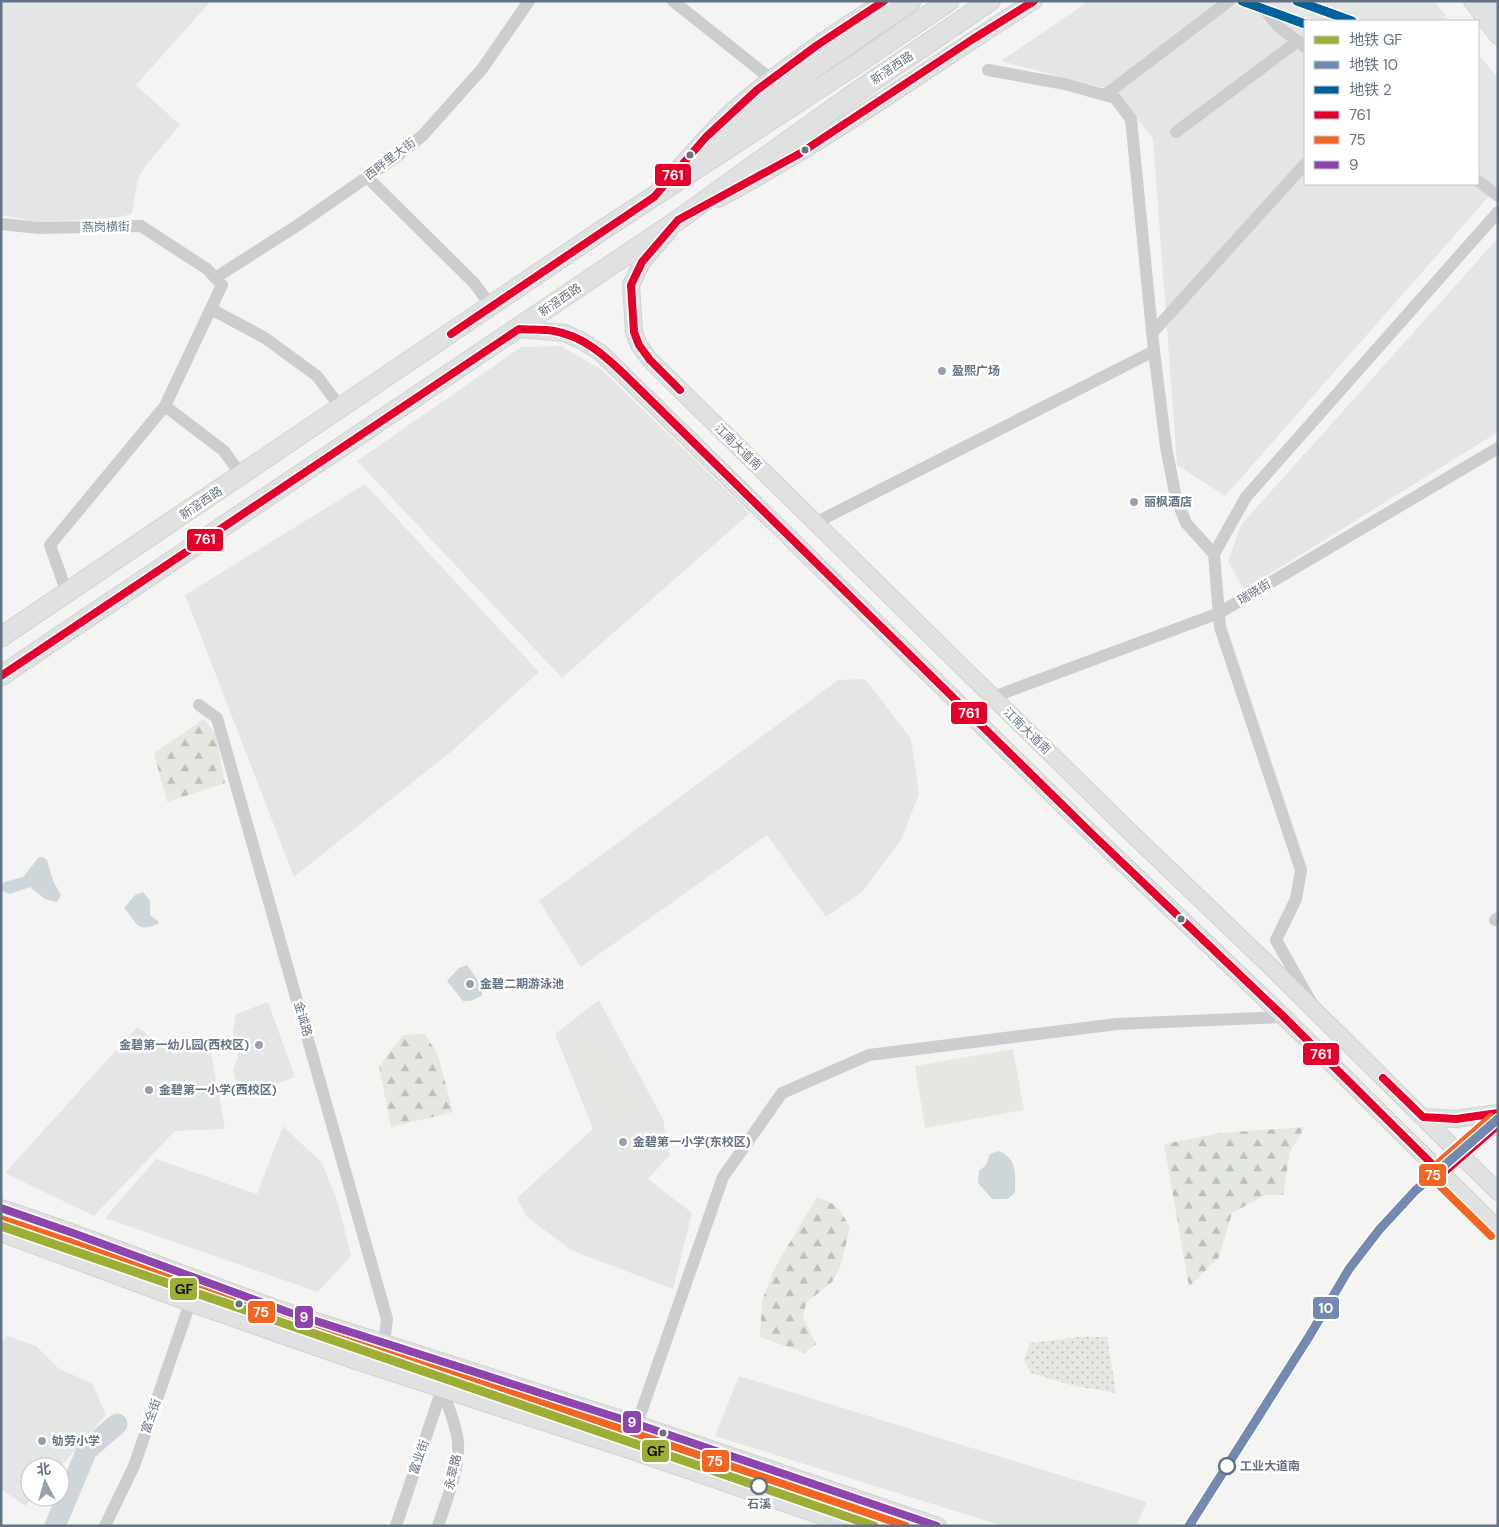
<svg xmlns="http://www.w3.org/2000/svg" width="1499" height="1527" font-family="'DM Sans','Noto Sans SC',sans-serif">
	<defs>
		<pattern id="grass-dots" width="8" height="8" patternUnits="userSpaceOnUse" patternTransform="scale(1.25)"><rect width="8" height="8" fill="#e4e8e1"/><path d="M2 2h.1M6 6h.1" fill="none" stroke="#bcc0bc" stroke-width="1.8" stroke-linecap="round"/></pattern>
		<pattern id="forest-firs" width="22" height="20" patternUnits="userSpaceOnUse" patternTransform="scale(1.25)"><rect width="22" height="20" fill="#e4e8e1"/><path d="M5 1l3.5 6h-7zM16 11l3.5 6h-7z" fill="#bcc0bc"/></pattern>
	</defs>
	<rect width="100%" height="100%" fill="#f4f5f3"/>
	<path fill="#e4e6e5" d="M1,1H211L136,85L180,125L147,164L138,179L132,214L114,218L38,222L1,215Z
		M1089,1H1434L1450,21H1305V184H1478V54L1498,78V186L1225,496L1177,465L1153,139L1117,91L1001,61Z
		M1498,238V432L1244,590L1228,561L1241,525Z
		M561,346L602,370L750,513L562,678L357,461L521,347Z
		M365,484L539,672L452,751L294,877L185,595Z
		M865,679L911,739L919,794L901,840L862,892L826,917L767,835L581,967L539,901L838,680Z
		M599,1000L663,1119L670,1155L648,1179L692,1213L673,1289L571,1250L527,1217L517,1198L593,1129L555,1034Z
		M268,1002L295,1077L246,1095L238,1088L233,1069L238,1058L233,1032L236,1014Z
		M137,1027L171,1051L210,1047L225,1129L175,1131L94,1216L5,1173Z
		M283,1126L322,1163L338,1203L351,1256L318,1292L105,1218L156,1159L257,1194Z
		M7,1336L36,1346L59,1369L92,1383L106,1415L60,1467H30V1497H33L25,1506L1,1489V1343Z
		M739,1376L1147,1502L1136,1526H1003L715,1436Z"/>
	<path fill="url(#grass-dots)" d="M1078,1337H1107L1116,1393L1074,1386L1031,1373L1024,1360L1030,1343Z"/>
	<path fill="url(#forest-firs)" d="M204,719L216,735L225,783L167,802L154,753Z
		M425,1034L438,1055L453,1112L391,1127L379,1066L403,1035Z
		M1305,1127L1290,1152L1283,1195H1265L1232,1213L1219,1257L1189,1287L1164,1144L1220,1133Z
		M817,1197C838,1204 840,1209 850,1228L840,1268L832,1282L806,1303L803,1317L816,1344L805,1353L760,1337L762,1301L774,1269Z"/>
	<path fill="#e4e8e1" d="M600,1037L641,1115L614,1129L573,1052Z
		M1013,1049L1024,1110L925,1128L915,1066Z"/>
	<path fill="#ced6d9" d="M39,857H43L47,860L53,881L61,895L57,902L45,899L30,887L10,894L4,892L1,887L4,882L23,877Z
		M143,892L150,901V915L158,921V924C135,933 138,923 124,908L135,895Z
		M467,965L482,986V996L470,1001H463L447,981L459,968Z
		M999,1151C1018,1159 1015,1175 1015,1193L1007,1199H992L978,1183L979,1171L986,1165L990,1154Z"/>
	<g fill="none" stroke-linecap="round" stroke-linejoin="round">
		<path stroke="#ced6d9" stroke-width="21" d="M55,1526L87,1450L117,1424"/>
		<defs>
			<path id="major" d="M1472,1L1498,36
				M662,187C685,161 707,135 732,111C779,70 831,35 884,1
				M718,199C828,141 929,67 1034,1
				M669,231L642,262L631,285L634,332L639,345L650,360L1126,828L1272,968L1498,1192
				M519,329L565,333L582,341L601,353L1090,832L1284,1017L1498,1229
				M1423,1117L1456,1119L1498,1113
				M1,1208C98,1239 192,1279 288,1312L637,1424L938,1526
				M1,1233L190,1303L353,1360L629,1450L851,1526"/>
			<path id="highway" d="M1487,1L1498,17
				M697,158L752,111L911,1
				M1,637L601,231L861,61L949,1
				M1,676L678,220L848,98L990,1"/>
		</defs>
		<use href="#major" stroke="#d0d1d1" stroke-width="18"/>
		<use href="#highway" stroke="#d1d2d2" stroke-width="21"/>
		<path stroke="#cccdce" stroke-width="12" d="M673,1L771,79
			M1258,1L1279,27L1305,47
			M988,70L1065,84L1115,98L1131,119L1154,351L1166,447L1176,498L1186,523L1214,554
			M1105,95L1229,1
			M1176,132L1298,41
			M367,177L474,283L492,307
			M1478,181L1498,196
			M1,224L39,228L141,226L207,269L222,285L165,406L50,545L67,593
			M215,278L298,225L396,157L423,135L482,69L529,1
			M211,309L265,338L317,376L341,408
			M1153,332L1305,164
			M165,406L224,451L241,475
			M815,523L1154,351
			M993,697L1219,613L1498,448
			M199,705L217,718L387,1319L384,1343
			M1495,920L1498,918
			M1311,1002L1276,940L1296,899L1301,870L1220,627L1214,554L1246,497L1498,212
			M1442,1174L1498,1125
			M637,1424L723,1177L782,1093L869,1055L1117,1024L1284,1017
			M105,1526L134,1466L190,1303
			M396,1526L442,1389
			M438,1526C446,1501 460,1468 458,1442C456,1424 448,1406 442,1389"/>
		<use href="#major" stroke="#e0e1e1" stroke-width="16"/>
		<use href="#highway" stroke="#e0e1e1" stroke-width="19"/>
		<defs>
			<path id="bus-1" d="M451,334L654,197L706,137L757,90L816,46L884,1
				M680,390L650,360L639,345L634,332L631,285L642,262L678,220L799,154L973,39L1034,1
				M1,676L519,329C531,330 543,329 554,331C583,336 604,355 624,374L1090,832L1284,1017L1442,1174L1498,1125
				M1383,1078L1423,1117L1456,1119L1498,1113"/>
			<path id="bus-2" d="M1,1219L70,1242L285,1321L634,1433L906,1526
				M1491,1236L1435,1181L1432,1174L1435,1166L1491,1117"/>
			<path id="bus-3" d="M1,1208L73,1233L288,1312L637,1424L937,1526"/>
		</defs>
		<use href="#bus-1" stroke="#fff" stroke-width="11"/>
		<use href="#bus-2" stroke="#fff" stroke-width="11"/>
		<use href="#bus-3" stroke="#fff" stroke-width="11"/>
		<use href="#bus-1" stroke="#e4002b" stroke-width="8"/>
		<use href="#bus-2" stroke="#f26522" stroke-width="8"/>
		<use href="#bus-3" stroke="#8e44ad" stroke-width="8"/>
		<defs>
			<path id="metro-1" d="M1,1226L874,1526"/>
			<path id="metro-2" d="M1189,1526L1310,1335L1349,1269L1379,1230L1415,1191L1498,1119"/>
			<path id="metro-3" d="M1242,1L1305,24
				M1297,1L1352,21"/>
		</defs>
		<use href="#metro-1" stroke="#fff" stroke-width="12"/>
		<use href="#metro-2" stroke="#fff" stroke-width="12"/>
		<use href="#metro-3" stroke="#fff" stroke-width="12"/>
		<use href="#metro-1" stroke="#9eae35" stroke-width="9"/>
		<use href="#metro-2" stroke="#7389b2" stroke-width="9"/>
		<use href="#metro-3" stroke="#00629b" stroke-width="9"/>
	</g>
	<g fill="#647384" stroke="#fff" stroke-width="2">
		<circle cx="805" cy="150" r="4.5"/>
		<circle cx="690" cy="155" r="4.5"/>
		<circle cx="1181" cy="919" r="4.5"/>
		<circle cx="239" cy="1304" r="4.5"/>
		<circle cx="663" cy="1433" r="4.5"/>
	</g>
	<g fill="#96a0ab" stroke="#fff" stroke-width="2">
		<circle cx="942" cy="371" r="5"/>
		<circle cx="1134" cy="502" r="5"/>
		<circle cx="470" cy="984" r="5"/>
		<circle cx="259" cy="1045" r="5"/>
		<circle cx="149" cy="1090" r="5"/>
		<circle cx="623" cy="1142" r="5"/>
		<circle cx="42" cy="1441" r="5"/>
	</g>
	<g fill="#fff" stroke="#647384" stroke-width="2.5">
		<circle cx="1227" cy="1466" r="8"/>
		<circle cx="759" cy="1486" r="8"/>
	</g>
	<g text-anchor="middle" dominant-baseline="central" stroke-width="5" stroke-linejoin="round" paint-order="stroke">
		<g font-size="12" fill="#647384" stroke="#fff">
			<text transform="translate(892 68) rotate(-34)">新滘西路</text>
			<text transform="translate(390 159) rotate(-37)">西畔里大街</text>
			<text transform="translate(106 227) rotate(-1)">燕岗横街</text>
			<text transform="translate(560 300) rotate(-34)">新滘西路</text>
			<text transform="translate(738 447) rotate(44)">江南大道南</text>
			<text transform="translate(201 503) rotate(-34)">新滘西路</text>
			<text transform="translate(1254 592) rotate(-31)">瑞晓街</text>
			<text transform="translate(1027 731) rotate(44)">江南大道南</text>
			<text transform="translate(303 1019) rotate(74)">金诚路</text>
			<text transform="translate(151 1416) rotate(-71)">富全街</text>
			<text transform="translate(419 1457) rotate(-71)">富业街</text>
			<text transform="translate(453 1472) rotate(-77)">永翠路</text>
		</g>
		<g font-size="12" font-weight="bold" fill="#647384" stroke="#fff" text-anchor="start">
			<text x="952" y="371">盈熙广场</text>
			<text x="1144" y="502">丽枫酒店</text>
			<text x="480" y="984">金碧二期游泳池</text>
			<text x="249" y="1045" text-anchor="end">金碧第一幼儿园(西校区)</text>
			<text x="159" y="1090">金碧第一小学(西校区)</text>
			<text x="633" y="1142">金碧第一小学(东校区)</text>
			<text x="52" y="1441">劬劳小学</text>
		</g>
		<g font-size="12" font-weight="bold" fill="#647384" stroke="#fff" text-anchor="start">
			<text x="1240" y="1466">工业大道南</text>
			<text x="759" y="1504" text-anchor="middle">石溪</text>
		</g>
	</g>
	<g stroke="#fff" stroke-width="2">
		<rect x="654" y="163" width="38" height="24" rx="5" fill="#e4002b"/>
		<rect x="186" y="528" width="38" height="24" rx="5" fill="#e4002b"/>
		<rect x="950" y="701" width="38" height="24" rx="5" fill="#e4002b"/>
		<rect x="1302" y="1042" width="38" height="24" rx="5" fill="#e4002b"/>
		<rect x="1418" y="1163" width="29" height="24" rx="5" fill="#f26522"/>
		<rect x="169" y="1277" width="29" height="24" rx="5" fill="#9eae35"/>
		<rect x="1312" y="1296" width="28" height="24" rx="5" fill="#7389b2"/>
		<rect x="247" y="1300" width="29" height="24" rx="5" fill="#f26522"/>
		<rect x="294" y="1305" width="20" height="24" rx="5" fill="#8e44ad"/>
		<rect x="622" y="1410" width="20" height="24" rx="5" fill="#8e44ad"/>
		<rect x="641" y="1439" width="29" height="24" rx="5" fill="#9eae35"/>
		<rect x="701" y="1449" width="29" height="24" rx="5" fill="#f26522"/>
	</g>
	<g font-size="14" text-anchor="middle" font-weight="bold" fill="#fff">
		<text x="673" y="180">761</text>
		<text x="205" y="544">761</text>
		<text x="969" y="718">761</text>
		<text x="1321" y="1059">761</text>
		<text x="1433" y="1180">75</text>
		<text x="1326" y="1313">10</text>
		<text x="261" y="1317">75</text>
		<text x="304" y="1322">9</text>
		<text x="632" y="1427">9</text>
		<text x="715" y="1466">75</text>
	</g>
	<g font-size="14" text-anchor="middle" font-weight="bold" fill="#111">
		<text x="184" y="1294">GF</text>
		<text x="656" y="1456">GF</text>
	</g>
	<rect width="1499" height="1527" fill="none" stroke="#647384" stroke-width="5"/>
	<rect x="1304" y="20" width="175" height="165" fill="#ffffff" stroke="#c1c7ce"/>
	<rect x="1314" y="36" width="25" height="8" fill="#9eae35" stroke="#c1c7ce"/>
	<text x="1349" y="45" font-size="15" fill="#647384">地铁 GF</text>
	<rect x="1314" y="61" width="25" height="8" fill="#7389b2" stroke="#c1c7ce"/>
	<text x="1349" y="70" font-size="15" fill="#647384">地铁 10</text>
	<rect x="1314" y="86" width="25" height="8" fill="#00629b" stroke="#c1c7ce"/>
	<text x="1349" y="95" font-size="15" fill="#647384">地铁 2</text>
	<rect x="1314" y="111" width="25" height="8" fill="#e4002b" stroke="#c1c7ce"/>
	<text x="1349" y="120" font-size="15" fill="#647384">761</text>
	<rect x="1314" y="136" width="25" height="8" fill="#f26522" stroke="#c1c7ce"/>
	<text x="1349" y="145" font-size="15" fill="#647384">75</text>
	<rect x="1314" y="161" width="25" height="8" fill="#8e44ad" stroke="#c1c7ce"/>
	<text x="1349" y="170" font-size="15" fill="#647384">9</text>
	<g transform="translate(45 1482) rotate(354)"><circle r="24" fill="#ffffff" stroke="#c1c7ce"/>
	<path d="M0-4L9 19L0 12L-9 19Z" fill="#96a0ab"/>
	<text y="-8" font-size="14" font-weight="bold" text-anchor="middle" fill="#647384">北</text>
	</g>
</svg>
